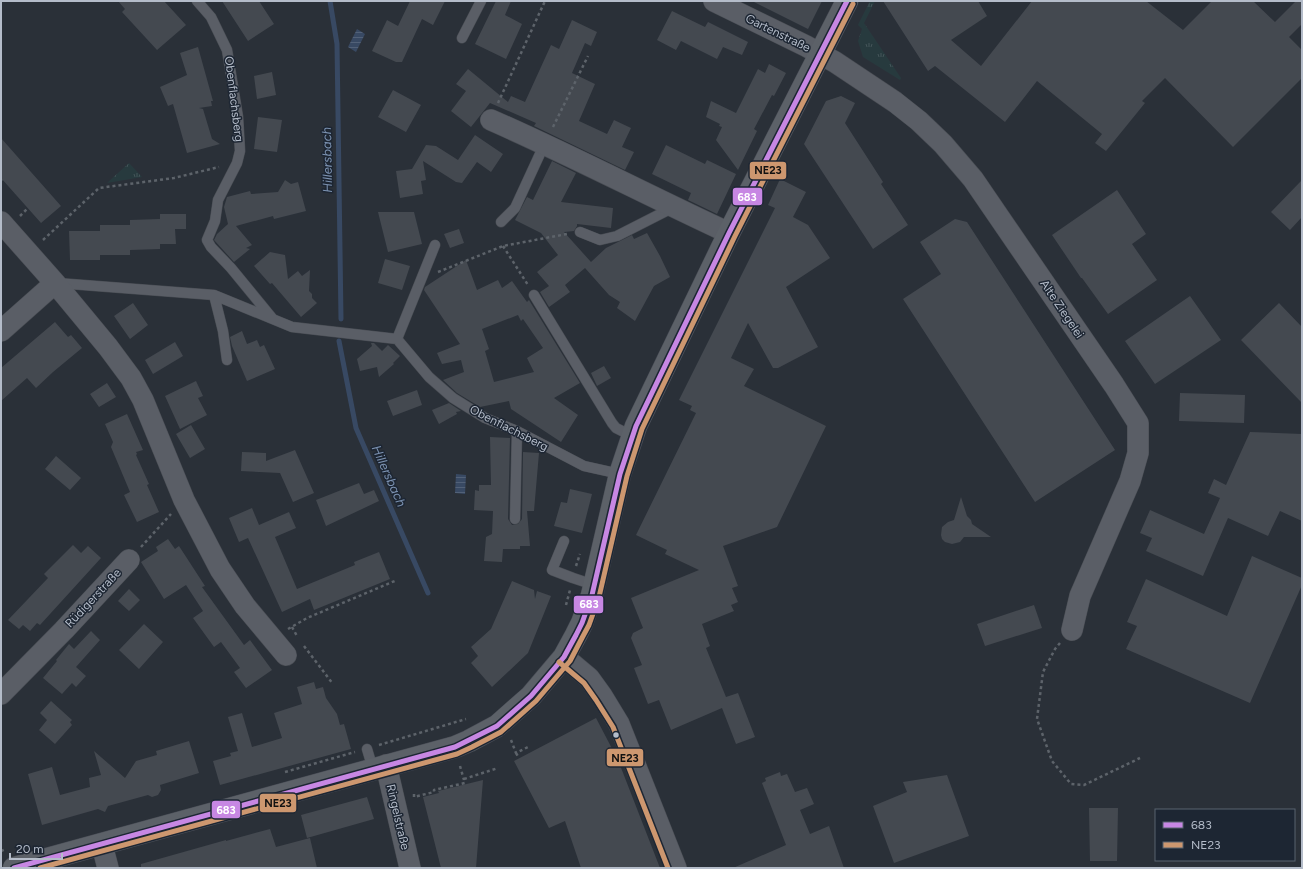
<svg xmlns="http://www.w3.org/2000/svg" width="1303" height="869" font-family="Figtree,sans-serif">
	<defs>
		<pattern id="grass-tufts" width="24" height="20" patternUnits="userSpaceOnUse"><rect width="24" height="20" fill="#273a3e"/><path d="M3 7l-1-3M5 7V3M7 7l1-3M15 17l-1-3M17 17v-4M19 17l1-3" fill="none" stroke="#445559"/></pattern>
		<pattern id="water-rules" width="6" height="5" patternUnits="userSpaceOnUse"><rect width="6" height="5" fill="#384963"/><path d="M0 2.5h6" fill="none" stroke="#526178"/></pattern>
	</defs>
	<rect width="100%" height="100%" fill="#2a3038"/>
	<path fill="url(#grass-tufts)" d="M870,1H875L864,23L901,78L900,80L863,57L858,41L862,29L858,25Z
		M129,163L142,177L107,183Z"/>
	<path fill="url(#water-rules)" d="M357,29L365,34L356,52L348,47Z
		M456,474L466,475L465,494L455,493Z"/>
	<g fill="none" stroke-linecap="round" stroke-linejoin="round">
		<path stroke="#384963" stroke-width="5" d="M330,1L337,44L341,319
			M339,341L356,428L428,593"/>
	</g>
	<path fill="#444950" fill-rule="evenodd" d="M118,1H164L186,25L157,50L122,12L125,9Z
		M222,1H259L274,24L248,41Z
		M410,1H445L433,25L422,19L402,62H396L372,51L387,20L398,26Z
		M496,1H511L505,15L522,24L506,59L475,44Z
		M752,1H822L808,29Z
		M883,1H978L987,16L951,40L981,66L1032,1H1146L1183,30L1212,1H1253L1275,22L1296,1H1302V24L1289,37L1302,50V78L1233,147L1165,78L1142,101L1145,103L1106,151L1095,143L1102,134L1037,81L1005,122L935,66L928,71Z
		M672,11L705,27L708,22L748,42L742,55L723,47L717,59L681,41L676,50L657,40Z
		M572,20L597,32L591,46L585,43L572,73L595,84L579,121L607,134L614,120L631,128L622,147L634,152L625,170L534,126L536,123L490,103L471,127L451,111L466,91L456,84L468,69L508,102L511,96L525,102L551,45L559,49Z
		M198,47L213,101H211L212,106L199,108L203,109L212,139L220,144L187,153L173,104L168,106L160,87L187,75L180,53Z
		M769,64L786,73L774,96L772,95L754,129L757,131L738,170L716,140L722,127L719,126L720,124L706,117L711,101L736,113L758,69L765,73Z
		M272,72L276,95L257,99L254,76Z
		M393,90L421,105L406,132L378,117Z
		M841,96L855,103L845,123L883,182L881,184L908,225L873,249L804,144L826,101Z
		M258,117L282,120L277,152L254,149Z
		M475,135L503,154L491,172L477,162L462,183L456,182L423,161L426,180L421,181L423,194L400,198L396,171L412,169L426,145L436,146L458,160Z
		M1,138L61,206L41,223L1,178Z
		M666,145L705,164L707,160L736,174L717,214L688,200L691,193L652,174Z
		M552,161L576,173L561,202L613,208L611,228L577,224V226L574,231L564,232L591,262L606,248L632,235L634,239L647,233L660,256L670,277L654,286L635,321L617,308L620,302L609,295L585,268L565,285L570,292L549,307L540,292L549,286L537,272L558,255L541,233L515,220L527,197L533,200Z
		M780,179L806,192L793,217L808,225L830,258L786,287L818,347L778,368H773L748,323L731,358L754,369L744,386L826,426L777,527L723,546L738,586L732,588L738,602L731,605L734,611L702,624L710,646L706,648L726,697L738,693L755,737L736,744L722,708L671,730L659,700L648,704L634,668L642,665L631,638L633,633L643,628L631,598L699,570L665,554L667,550L636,535L696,413L690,410L692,406L679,400L775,208L768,205Z
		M285,180L291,184L298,182L306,211L274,219L273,216L236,226L252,245L246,248L250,249L234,262L214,240L217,234L228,224L224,207L227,197L250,191L251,194L278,192Z
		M1302,180V217L1290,230L1271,212Z
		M1117,190L1146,234L1132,244L1157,280L1108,314L1082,278H1081L1052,235Z
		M378,212H414L422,244L388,252Z
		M160,214H186V229H175L176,244H160V249L130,250V255H100V260H70L69,231H100V225H130V220L160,219Z
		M955,219L967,222L1115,450L1035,502L903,299L941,274L920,242Z
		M459,229L464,243L450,248L444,234Z
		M270,252L285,255L288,279L298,271L302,276L310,270L309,291L312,294V298L317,303L301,317L272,283L270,284L254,266Z
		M385,259L410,266L402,290L378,283Z
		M466,260L477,290L498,280L502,288L512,281L527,302L529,300L580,383L554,398L578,415L561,442L511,409L509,401L480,407L457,393L443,380L464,372L461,360L442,364L437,353L460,344L424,290L425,287ZM518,315L521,321L523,319L543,348L527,358L534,372L494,382L485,351L489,349L482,329Z
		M1190,296L1221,340L1155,384L1125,341Z
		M133,303L148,325L130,339L114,316Z
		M1279,303L1302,327V403L1241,340Z
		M55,322L68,337L71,335L82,348L53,372L36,388L27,378L1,401V368Z
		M242,331L247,344L257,340L260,347L264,345L275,369L247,381L232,346L230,337Z
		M175,342L183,356L153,374L145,360Z
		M371,343H374L382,351L388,345L400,356L393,363L394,364L379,377L377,367L360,371L357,359L372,346Z
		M604,366L611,378L597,386L591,373Z
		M196,381L203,396L198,398L207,415L180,429L165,396Z
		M107,383L116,397L99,407L90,394Z
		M417,390L422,405L393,416L387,401Z
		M1180,393L1245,395L1244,423L1179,421Z
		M449,403L461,411L456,412L457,414L439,424L432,410Z
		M127,414L143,450L136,452L137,454L136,455L149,484L147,485L159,512L137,522L124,495L130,492L111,447L113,442L105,424Z
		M191,425L205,449L190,458L176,434Z
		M1250,432L1302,434V521L1280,511L1268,536L1228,518L1203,576L1146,551L1152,538L1140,533L1150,510L1204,534L1220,498L1208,493L1214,479L1226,485Z
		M490,437L510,438L508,519L512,525L518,524L522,519L523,452L539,453L534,511H527L530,546H520V549H503L502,562L484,561L486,537L492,534L493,511L474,510L475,490L479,491V485H491Z
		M295,450L314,493L293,502L280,473L240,471H241L242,452L266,453V461Z
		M56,456L81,478L70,490L45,469Z
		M359,483L364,494L374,490L379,501L326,526L316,500Z
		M570,489L592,494L582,533L554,526L561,502L567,503Z
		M961,497L967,516L971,520L972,524L991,537H964L960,542L952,544L945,542L942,539L941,535L942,527L948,522L954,520Z
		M252,508L259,525L289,512L296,528L275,537L297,589L355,565L354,562L379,552L390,579L314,610L310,599L282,612L248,538L239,542L229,518Z
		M168,539L175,549L179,546L205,586L202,587L244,645L250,640L272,670L246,688L234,672L240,668L221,642L214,647L193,618L203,611L186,585L164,599L141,562L158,551L156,547Z
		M73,545L81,553L88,546L101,558L40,625L37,623L30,631L23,625L19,629L8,620L48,578L44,574Z
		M1252,556L1302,578V585L1250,703L1126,649L1137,626L1127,622L1146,579L1227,616Z
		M512,581L534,590L535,599L537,591L551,596L528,653L492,687L471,663L478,656L471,647L491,629Z
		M129,589L140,600L129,611L118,601Z
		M1034,605L1042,628L985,646L977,624Z
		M144,624L163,642L139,669L119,650Z
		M91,631L100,640L76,667L86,676L76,687L72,683L62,694L43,678L57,661L56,660L69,644L74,649Z
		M314,682L316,689L323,687L326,698L337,714L340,725L344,724L351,749L220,785L213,761L231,756L230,753L238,751L228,717L242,713L252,747L282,738L274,713L302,704L297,687Z
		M51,701L72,720L70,722L72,725L55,744L39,730L47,720L40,713Z
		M596,718L618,760L660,868H581L565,821L549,828L514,761Z
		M189,741L199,773L160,785L161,790L158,795L152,797L148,795L108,806L105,812L98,809L42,825L28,774L52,767L60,795L90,787L89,778L101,775L94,751L125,778L136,761L157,755L156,751Z
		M780,772L781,776L787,774L795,792L807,788L814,804L800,810L810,834L829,826L844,868H733L786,845L762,783L766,781L765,778Z
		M947,775L969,836L894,863L873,806L907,792L903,782Z
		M483,780L476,868H441L423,797L439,793L438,791Z
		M367,797L374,819L307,838L301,815Z
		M1089,808H1118L1117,861H1090Z
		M270,829L276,847L310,838L317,868H141V864L226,840V841Z"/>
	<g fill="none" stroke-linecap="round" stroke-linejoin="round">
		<defs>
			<path id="service" d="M197,1L211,17L227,50L238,117L240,151L237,163L218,200L215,221L207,240L211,247L231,268L272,318
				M462,38L481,1
				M501,222L515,208L545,143
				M580,232L600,240L617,236L674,207
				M57,283L214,295L292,327L397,339L429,377L453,398L485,418L517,431L584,466L620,474
				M214,295L223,331L227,360
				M534,295L612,423L616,428L632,436
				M397,339L435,245
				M515,519L517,431
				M564,541L552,570L573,578L594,585
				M367,749L373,769"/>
			<path id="minor" d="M714,1L806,46L835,62L895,102L919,121L943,144L973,179L1114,385L1138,423V453L1130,481L1080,596L1072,630
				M491,120C571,155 649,196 729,233
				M1,222L55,283L108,347L131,378L143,400L184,500L220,569L245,606L286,655
				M1,331L55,283
				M564,657L589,678L602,696L619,724L676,868
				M1,694L64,630L129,560
				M386,765L410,868
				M102,845L108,868"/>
			<path id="primary" d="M14,868L455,747L469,741L497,726L531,696L564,657L576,635L582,623L592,595L620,474L636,426L729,233L847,1"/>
		</defs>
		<use href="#service" stroke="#484c53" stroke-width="11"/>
		<use href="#minor" stroke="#484c53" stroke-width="22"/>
		<use href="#primary" stroke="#484c55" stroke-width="23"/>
		<path stroke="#5d636a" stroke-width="2.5" stroke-dasharray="3 3" stroke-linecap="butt" d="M498,103L545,1
			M553,127L588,56
			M1,180L2,179
			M20,216L28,208
			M43,240L99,188L174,178L219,167
			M503,246L528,285
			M438,272L503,246L567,234
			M141,547L171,514
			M576,566L580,554
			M566,605L570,590
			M292,627L297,636
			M288,629L307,618L397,580
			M1060,643L1055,649L1043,672L1037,719L1052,761L1071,784L1084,785L1140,758
			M304,646L333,684
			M511,740L516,753L530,746
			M379,745L466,719
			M516,753L519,758
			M460,766L464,780
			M285,772L355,752
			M464,779L498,768
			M414,794V797L434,792V790L465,783
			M1,851L6,849"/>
		<use href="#service" stroke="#5a5e66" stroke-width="10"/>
		<use href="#minor" stroke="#5a5e66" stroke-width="21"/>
		<use href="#primary" stroke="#5c6168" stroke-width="22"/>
		<defs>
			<path id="bus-1" d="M14,868L455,747L497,726L531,696L564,657L576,635L582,623L592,595L620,474L636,426L729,233L847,1"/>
			<path id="bus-2" d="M559,662L584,683L596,700L613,727L668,868
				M40,868L457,754L472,747L501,732L536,701L570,661L582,638L589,625L599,597L627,476L642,429L735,236L853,4"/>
		</defs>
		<use href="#bus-1" stroke="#1d2633" stroke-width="8"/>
		<use href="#bus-2" stroke="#1d2633" stroke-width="8"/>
		<use href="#bus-1" stroke="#c787e3" stroke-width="5"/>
		<use href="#bus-2" stroke="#cd976f" stroke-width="5"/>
	</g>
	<circle fill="#b4bcc9" stroke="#1d2633" stroke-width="1.5" cx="616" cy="735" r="3.5"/>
	<g text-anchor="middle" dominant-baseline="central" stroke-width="3" stroke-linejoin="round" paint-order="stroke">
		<g font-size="12" fill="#b4bcc9" stroke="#1d2633">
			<text transform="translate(778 33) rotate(26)">Gartenstraße</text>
			<text transform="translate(234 99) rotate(83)">Obenflachsberg</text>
			<text transform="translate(1062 309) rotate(56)">Alte Ziegelei</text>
			<text transform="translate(509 428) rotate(27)">Obenflachsberg</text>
			<text transform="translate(93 598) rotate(-47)">Rüdigerstraße</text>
			<text transform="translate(398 817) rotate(77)">Ringelstraße</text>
		</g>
		<g font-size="13" font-style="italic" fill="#7c92b1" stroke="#1d2633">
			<text transform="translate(327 160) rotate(-91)">Hillersbach</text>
			<text transform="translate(389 476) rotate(66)">Hillersbach</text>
		</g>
	</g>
	<g stroke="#1d2633" stroke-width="1.5">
		<rect x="749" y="161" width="38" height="19" rx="4" fill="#cd976f"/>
		<rect x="732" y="187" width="31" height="19" rx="4" fill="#c787e3"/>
		<rect x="573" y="595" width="31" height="19" rx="4" fill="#c787e3"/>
		<rect x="606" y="748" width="38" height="19" rx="4" fill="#cd976f"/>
		<rect x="259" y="793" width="38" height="20" rx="4" fill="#cd976f"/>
		<rect x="211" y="800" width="30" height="19" rx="4" fill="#c787e3"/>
	</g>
	<g font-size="11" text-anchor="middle" font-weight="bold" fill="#fff">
		<text x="747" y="201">683</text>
		<text x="589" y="608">683</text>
		<text x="226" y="814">683</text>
	</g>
	<g font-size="11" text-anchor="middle" font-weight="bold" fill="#111">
		<text x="768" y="174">NE23</text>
		<text x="625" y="762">NE23</text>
		<text x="278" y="807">NE23</text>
	</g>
	<rect width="1303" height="869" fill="none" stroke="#b4bcc9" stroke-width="4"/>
	<rect x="1155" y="809" width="140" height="52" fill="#1d2633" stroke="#59626f"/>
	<rect x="1163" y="822" width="20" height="6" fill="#c787e3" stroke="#59626f"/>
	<text x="1191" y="829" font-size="12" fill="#b4bcc9">683</text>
	<rect x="1163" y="842" width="20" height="6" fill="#cd976f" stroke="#59626f"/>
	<text x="1191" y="849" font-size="12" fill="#b4bcc9">NE23</text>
	<path d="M10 853v6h52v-6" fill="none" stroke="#b4bcc9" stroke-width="2"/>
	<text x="16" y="853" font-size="12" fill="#b4bcc9" stroke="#1d2633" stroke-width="3" paint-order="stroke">20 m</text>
</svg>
